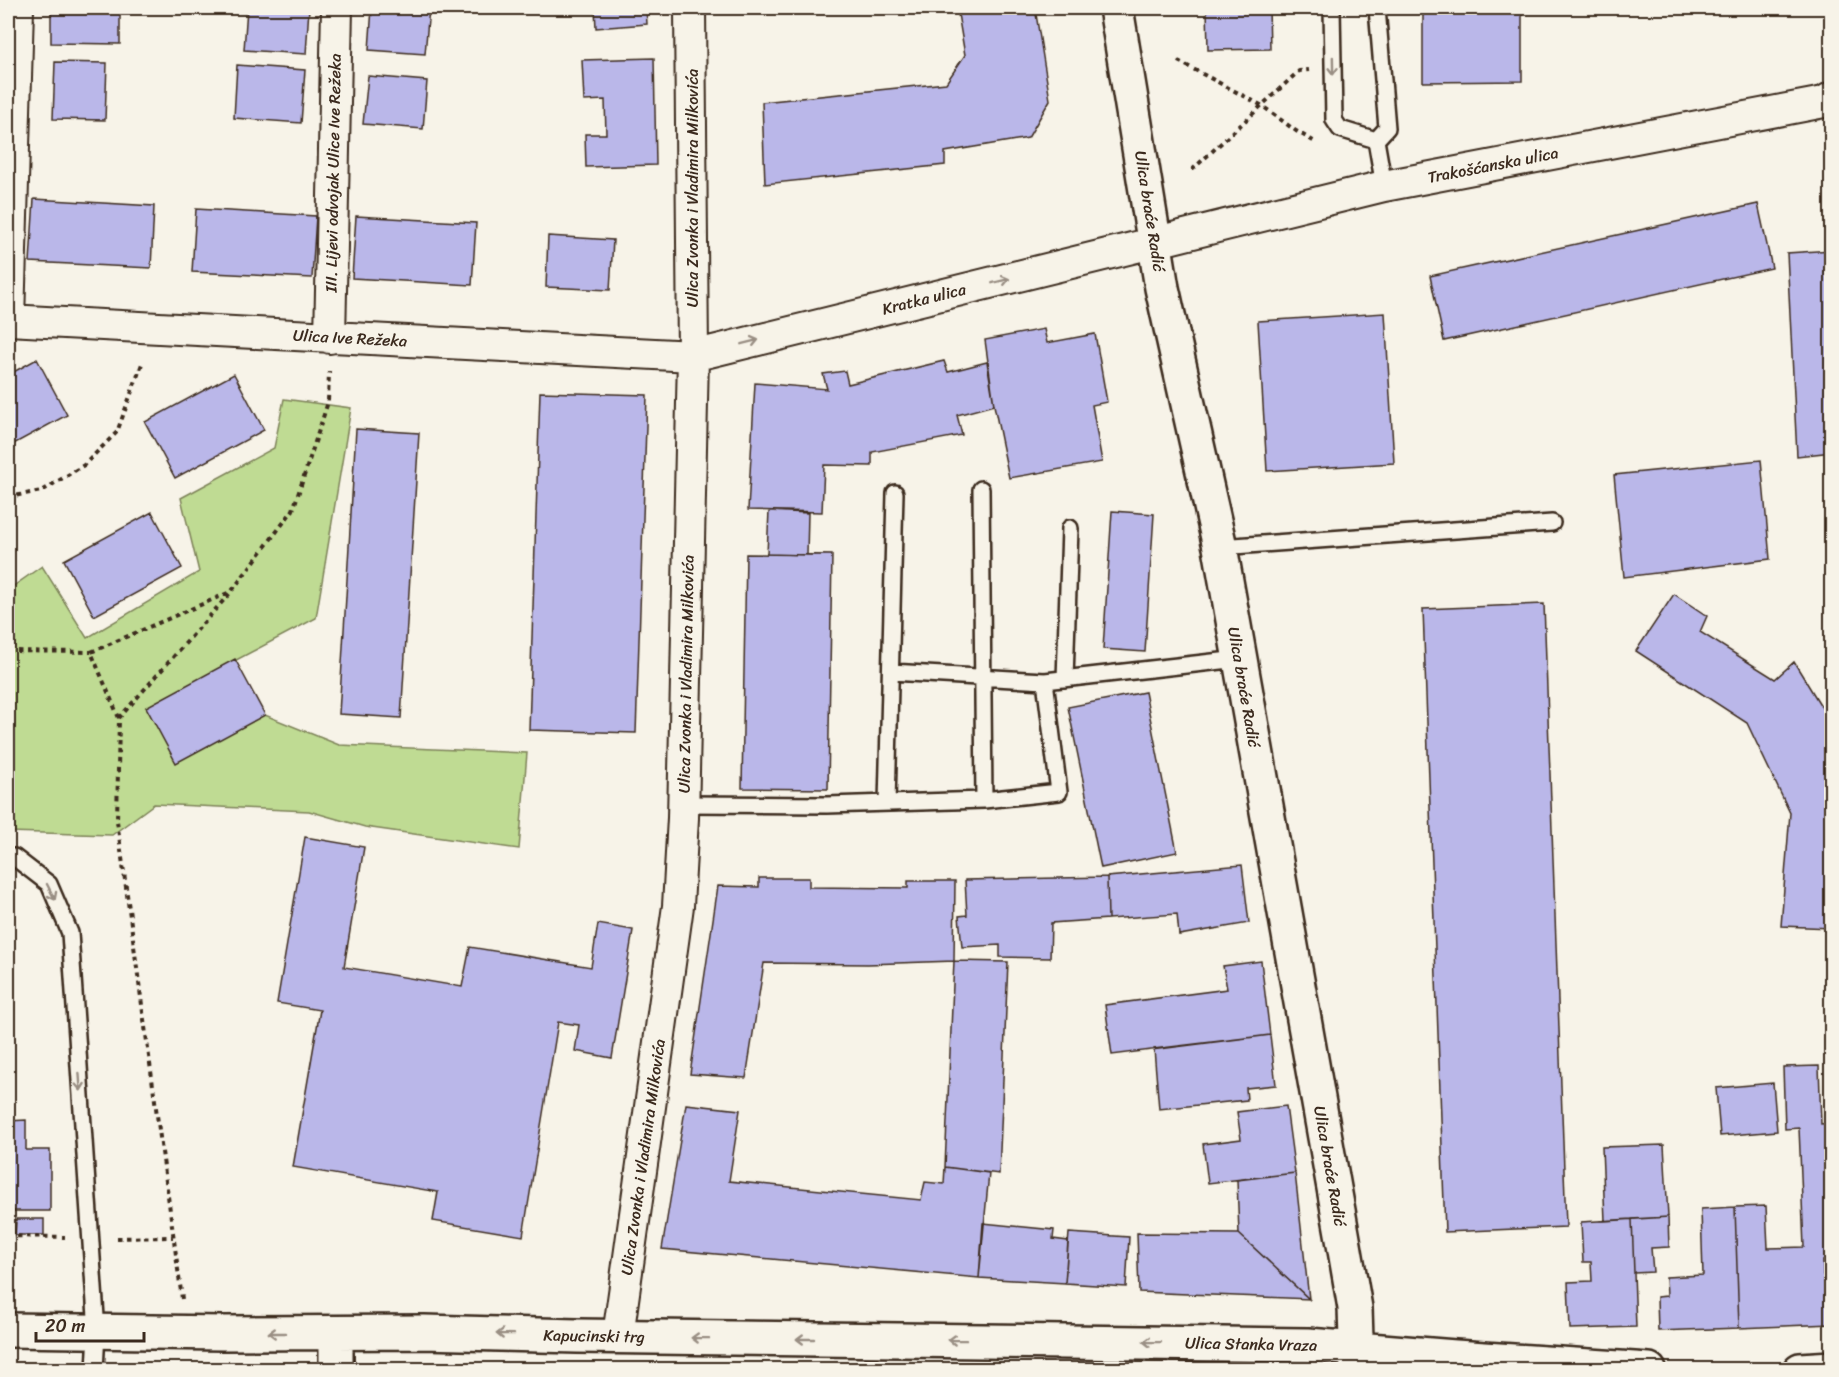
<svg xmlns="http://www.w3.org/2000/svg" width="1839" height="1377" font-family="Sriracha,sans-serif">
	<rect width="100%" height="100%" fill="#f7f3e8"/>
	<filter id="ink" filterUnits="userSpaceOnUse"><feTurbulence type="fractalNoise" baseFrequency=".0167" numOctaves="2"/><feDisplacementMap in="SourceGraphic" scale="12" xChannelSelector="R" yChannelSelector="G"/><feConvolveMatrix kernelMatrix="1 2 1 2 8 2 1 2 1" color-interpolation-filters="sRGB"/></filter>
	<g filter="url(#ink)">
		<path fill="#bfdb93" stroke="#7d8258" stroke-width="1.5" d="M284,399L351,408L316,618L147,707L265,715L339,745L527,753L519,849L365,827L309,811L154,804L112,835L8,832V590L42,566L87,638L199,572L181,498L274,448Z"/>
		<path fill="#bab7e9" stroke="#3b2a1e" stroke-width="1.5" d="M51,8H120V44L51,43Z
			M247,8H309L306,54L244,50Z
			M372,8H429L425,54L369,50Z
			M595,8H646L647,24L596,28Z
			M957,8H1035L1050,100L1028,138L945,152V165L765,184L762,102L946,83L965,55Z
			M1207,8H1269L1270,49L1208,50Z
			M1423,8H1522V81L1423,82Z
			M654,58L656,165L586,167L585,134H606L605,100L584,101L582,60Z
			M55,62L107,63L105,120L53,119Z
			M237,65L305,70L301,123L234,118Z
			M368,76L427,81L423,129L363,124Z
			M34,199L154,206L151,268L30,262Z
			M1758,204L1772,268L1444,341L1430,276Z
			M196,209L316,216L312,278L192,272Z
			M356,216L476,223L472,285L352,278Z
			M548,236L613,240L610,290L546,287Z
			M1832,250V452L1797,456L1787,253Z
			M1385,313L1394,463L1267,471L1258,321Z
			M1044,329L1047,343L1095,334L1107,402L1092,405L1102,462L1009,478L994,405L985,340Z
			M37,359L67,415L8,447V375Z
			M944,361L948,372L987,362L994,405L957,415L962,435L872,452V466L824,465L822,512L748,510L755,383L827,389L823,374L845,371L848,384Z
			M234,374L264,430L175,478L145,422Z
			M540,392L647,395L636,733L529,730Z
			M356,429L419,433L401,718L339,714Z
			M1761,460L1770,559L1624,577L1614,475Z
			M769,511L808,513L807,555L767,554Z
			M1112,511L1154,514L1145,652L1103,649Z
			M152,512L182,568L94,616L64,560Z
			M746,554L832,555L828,789L742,788Z
			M1674,594L1707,616L1700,632L1775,679L1794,662L1832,724V928L1781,926L1790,813L1747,723L1636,651Z
			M1544,604L1566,1227L1445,1232L1423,609Z
			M235,659L265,715L176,763L146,707Z
			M1145,692L1177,852L1101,868L1068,707Z
			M305,837L364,847L344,967L462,987L470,947L591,967L598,924L633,930L612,1058L575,1051L579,1025L558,1022L523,1236L433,1221L438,1192L293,1167L320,1010L277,1003Z
			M1242,865L1249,923L1179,935L1177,914L1108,919L1107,877Z
			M1107,877L1108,919L1051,923L1050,958L1000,957V945L962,947L959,916L967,915L965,880Z
			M759,878H809V887L908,888V881H955L954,961L868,964L764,963L746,1078L690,1074L718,886L759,887Z
			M954,961L1008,962L999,1174L945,1167Z
			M1261,961L1270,1035L1112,1055L1105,1005L1227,989L1223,966Z
			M1270,1035L1276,1085L1246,1088L1247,1100L1159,1109L1154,1049Z
			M1819,1066L1821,1124L1832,1123V1260L1823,1261V1275H1832V1324L1739,1328L1735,1207L1766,1206L1768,1248L1804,1247L1799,1128L1785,1129L1783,1067Z
			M1773,1083L1777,1131L1720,1136L1716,1088Z
			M686,1104L740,1110L729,1181L921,1200L925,1182L944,1184L945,1167L989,1173L979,1278L662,1249Z
			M1286,1106L1295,1173L1208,1183L1203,1144L1241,1139L1237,1112Z
			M26,1120V1150H50V1211H8V1121Z
			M1664,1145L1668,1217L1605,1221L1602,1147Z
			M1295,1173L1309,1299L1239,1234L1237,1180Z
			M1735,1207L1739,1328L1658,1331L1657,1297L1667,1296L1666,1277L1703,1275L1701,1209Z
			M1668,1217L1669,1247L1651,1248L1653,1272L1634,1273L1632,1219Z
			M16,1219H44V1235H15Z
			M1632,1219L1636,1327L1570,1329L1568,1282L1592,1281L1591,1262H1583L1581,1222Z
			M983,1223L1054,1230L1053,1239L1068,1241L1065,1283L979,1278Z
			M1069,1233L1129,1237L1126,1287L1065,1283Z
			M1137,1233L1239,1234L1309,1299L1139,1292Z"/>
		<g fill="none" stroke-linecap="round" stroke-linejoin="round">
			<defs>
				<path id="service" d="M1332,8L1334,120L1340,129L1376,140
					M1376,140L1387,128L1377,8
					M1376,140L1384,186
					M1220,547L1552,523
					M891,672L1045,681L1239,659
					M1065,679L1070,528
					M984,800L1059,792L1045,681
					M887,803L895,493
					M682,804L827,805L984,800L981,489
					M8,857H14L49,884L70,933L97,1332L95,1370"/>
				<path id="minor" d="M8,320L693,356L1384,186L1824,102L1832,97
					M9,320L18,8
					M330,338L337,8
					M618,1336L678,906L683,818L693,356L690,8"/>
				<path id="secondary" d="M1116,8L1162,288L1220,547L1342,1233L1355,1308L1357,1370
					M8,1330L223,1333L424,1332L577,1336L1308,1345L1455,1357L1649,1370
					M336,1333V1370
					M1800,1370L1832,1368"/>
			</defs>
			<use href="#service" stroke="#3b2a1e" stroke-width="20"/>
			<use href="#minor" stroke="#3b2a1e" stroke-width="34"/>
			<use href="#secondary" stroke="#3b2a1e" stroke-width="38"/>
			<path stroke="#3b2a1e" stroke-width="4" stroke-dasharray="4.5 4.5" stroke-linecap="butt" d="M1178,61L1261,105L1296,131L1317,143
				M1192,170L1299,71L1309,70
				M8,497L42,491L84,465L117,432L143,361
				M8,651L91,652
				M119,718L91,652L228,593
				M8,1236L65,1237
				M117,1238L173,1237
				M182,1299L117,821L119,718L231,592L293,510L328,402L329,371"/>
			<use href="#service" stroke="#f7f3e8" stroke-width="15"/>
			<use href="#minor" stroke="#f7f3e8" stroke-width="30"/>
			<use href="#secondary" stroke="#f7f3e8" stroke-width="33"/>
		</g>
		<defs><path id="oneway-shaft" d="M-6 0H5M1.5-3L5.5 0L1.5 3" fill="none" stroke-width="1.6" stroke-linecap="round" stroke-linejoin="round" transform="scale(1.5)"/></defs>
		<g stroke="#998e83">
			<use href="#oneway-shaft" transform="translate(1333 66) rotate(89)"/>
			<use href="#oneway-shaft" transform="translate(1001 281) rotate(-14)"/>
			<use href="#oneway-shaft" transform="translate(750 342) rotate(-14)"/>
			<use href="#oneway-shaft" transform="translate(51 892) rotate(63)"/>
			<use href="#oneway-shaft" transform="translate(80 1082) rotate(86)"/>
			<use href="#oneway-shaft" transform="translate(277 1333) rotate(-180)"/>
			<use href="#oneway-shaft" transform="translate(505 1334) rotate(-179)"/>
			<use href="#oneway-shaft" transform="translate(700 1338) rotate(-179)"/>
			<use href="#oneway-shaft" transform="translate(805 1339) rotate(180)"/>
			<use href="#oneway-shaft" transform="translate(957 1340) rotate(-179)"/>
			<use href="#oneway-shaft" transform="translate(1152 1342) rotate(-179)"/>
		</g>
	</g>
	<g text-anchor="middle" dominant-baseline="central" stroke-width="6" stroke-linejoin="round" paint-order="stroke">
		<g font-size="16" fill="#3b2a1e" stroke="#f7f3e8">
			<text transform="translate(1493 165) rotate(-11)">Trakošćanska ulica</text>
			<text transform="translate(333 173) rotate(-89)">III. Lijevi odvojak Ulice Ive Režeka</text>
			<text transform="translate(692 188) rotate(-90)">Ulica Zvonka i Vladimira Milkovića</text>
			<text transform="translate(1150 211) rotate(81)">Ulica braće Radić</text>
			<text transform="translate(924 299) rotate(-14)">Kratka ulica</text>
			<text transform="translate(350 338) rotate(3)">Ulica Ive Režeka</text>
			<text transform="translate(686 674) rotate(-89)">Ulica Zvonka i Vladimira Milkovića</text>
			<text transform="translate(1244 687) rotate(80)">Ulica braće Radić</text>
			<text transform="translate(643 1157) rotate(-82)">Ulica Zvonka i Vladimira Milkovića</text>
			<text transform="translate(1330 1166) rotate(80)">Ulica braće Radić</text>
			<text transform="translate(594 1336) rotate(1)">Kapucinski trg</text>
			<text transform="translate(1251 1344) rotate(1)">Ulica Stanka Vraza</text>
		</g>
	</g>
	<rect width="1839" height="1377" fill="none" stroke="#f7f3e8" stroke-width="30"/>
	<rect x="15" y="15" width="1809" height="1347" fill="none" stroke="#3b2a1e" stroke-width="2" filter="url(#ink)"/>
	<path d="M36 1332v9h108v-9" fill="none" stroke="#3b2a1e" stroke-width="3"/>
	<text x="45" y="1332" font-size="18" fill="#3b2a1e" stroke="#f7f3e8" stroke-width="4.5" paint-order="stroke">20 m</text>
</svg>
